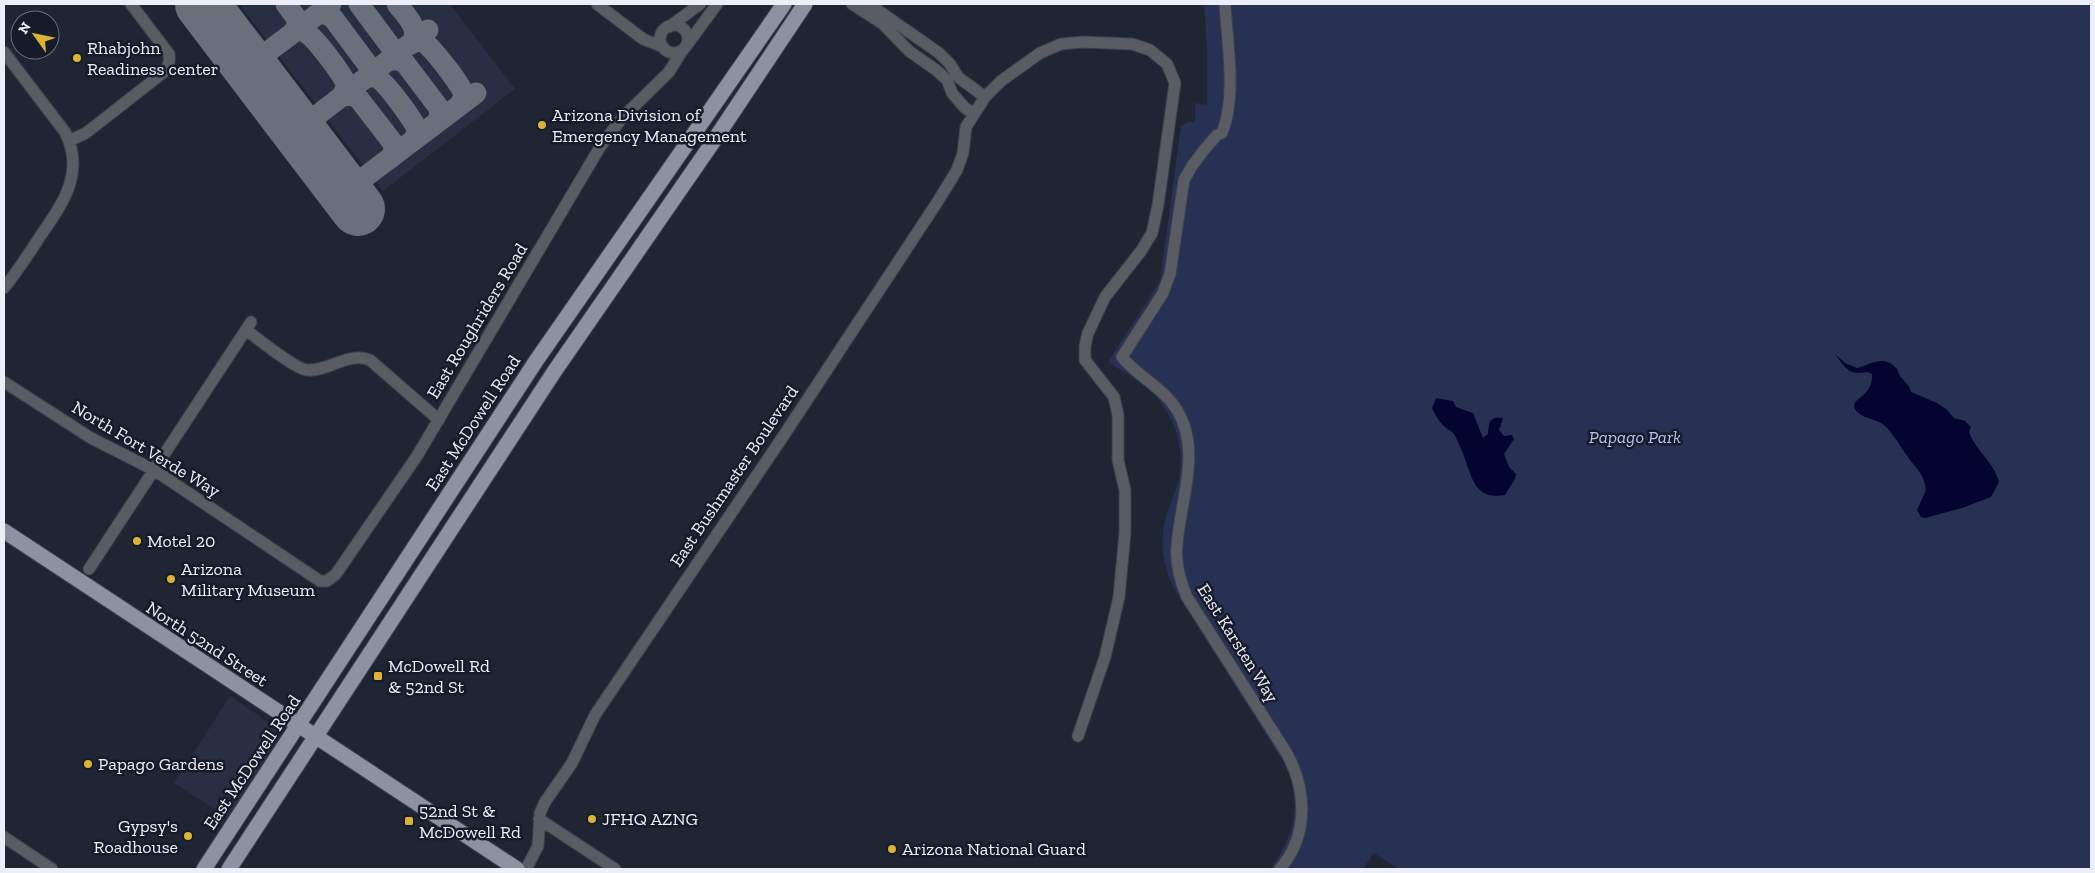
<svg xmlns="http://www.w3.org/2000/svg" width="2095" height="873" font-family="'Zilla Slab',serif">
	<rect width="100%" height="100%" fill="#202533"/>
	<path fill="#282f43" d="M239,4H450L515,89L383,191Z
		M230,696L277,728L280,735L279,741L229,818L174,783Z"/>
	<path fill="#273153" d="M1204,4H2091V869H1399L1374,853L1363,869H1270C1294,838 1304,800 1284,763L1177,594C1167,575 1160,554 1163,532C1165,516 1171,503 1176,488C1187,458 1178,423 1158,399C1144,383 1125,373 1108,362L1160,281L1181,126L1188,122H1195V103L1207,105V47Z"/>
	<path fill="#040431" d="M1835,354L1845,363L1857,368C1872,364 1884,354 1897,369C1898,372 1899,374 1900,376C1905,383 1909,384 1911,392L1937,403L1946,409L1954,418L1965,421L1971,427L1969,432C1976,451 1994,462 1999,482L1991,497L1962,508L1925,518L1921,517L1917,510L1926,490C1924,472 1914,467 1905,453C1898,443 1893,433 1884,425C1875,418 1858,418 1854,407L1855,402C1865,394 1873,388 1872,374C1867,371 1865,373 1860,373C1847,374 1842,363 1835,354Z
		M1436,398L1453,401L1456,407L1473,413L1483,438L1488,434C1489,424 1488,416 1503,418L1499,430L1504,436L1512,435L1514,439L1504,454L1509,467L1516,474L1515,479L1505,495C1476,500 1473,481 1465,459C1462,450 1458,442 1454,434C1452,431 1448,430 1445,427C1440,423 1435,415 1432,408Z"/>
	<g fill="none" stroke-linecap="round" stroke-linejoin="round">
		<path stroke="#6a6f7c" stroke-width="21" d="M286,4L297,19V27L293,32
			M359,4L391,47L393,52L389,61
			M397,4C405,15 422,29 411,44
			M316,15L325,13L333,18L368,65L370,70L366,78
			M293,32C298,31 301,30 305,32C315,37 344,76 347,86L342,96
			M411,44C416,41 422,40 426,44C433,49 464,88 464,95C464,99 461,102 459,106
			M389,61L396,59L405,63L439,108L440,117L436,123
			M249,66L331,4
			M366,78C370,77 373,76 377,78C386,82 414,121 418,131L413,141
			M342,96L352,95L359,99L393,143L394,150L391,158
			M298,130L428,30
			M345,192L476,93"/>
		<path stroke="#6a6f7c" stroke-width="54" d="M202,4L358,209"/>
		<defs>
			<path id="minor" d="M597,4L643,39L663,47
				M852,4L883,24L909,51L936,70L947,80L952,93L965,108L974,114
				M869,4L939,53L950,64L958,77L985,97
				M1225,4C1227,42 1237,97 1222,133L1217,135L1204,150L1192,166L1184,180L1170,274L1163,293L1122,357C1138,377 1163,387 1177,410C1202,451 1180,501 1177,545C1175,563 1180,581 1187,597L1286,752C1307,789 1309,835 1280,869
				M660 39a14 14 0 1 1 28 0a14 14 0 1 1-28 0Z
				M669,27L700,4
				M687,45L717,4
				M4,52L65,132C86,174 62,204 39,238C28,255 17,272 4,288
				M69,141L86,133L164,72C169,65 170,61 169,54L131,4
				M246,330C257,338 295,369 307,370C328,372 349,351 370,360L439,420
				M4,382L91,438L154,470L320,581H327L336,574L417,456L600,147L622,118L669,72L682,51
				M89,569L251,322
				M539,819L615,869
				M4,837L52,869
				M526,869L538,846L540,813L545,802L572,763L595,715L784,435L938,201L957,170L963,153L966,127L985,97L1001,81L1040,53L1061,44L1082,42L1132,44L1150,50L1167,64L1175,83L1158,205L1152,233L1141,251L1105,297L1088,333L1085,346V360L1114,397L1118,415V460L1125,490V533L1119,597L1105,657L1078,736"/>
			<path id="major" d="M4,531L517,869
				M204,869L536,361L784,4
				M229,869L554,372L713,142L805,4"/>
		</defs>
		<use href="#minor" stroke="#3d414f" stroke-width="13"/>
		<use href="#major" stroke="#3d414f" stroke-width="17"/>
		<use href="#minor" stroke="#595c63" stroke-width="11"/>
		<use href="#major" stroke="#8c92a1" stroke-width="15"/>
	</g>
	<g fill="#dab333" stroke="#171b29" stroke-width="2">
		<circle cx="77" cy="58" r="5"/>
		<circle cx="542" cy="125" r="5"/>
		<circle cx="137" cy="541" r="5"/>
		<circle cx="171" cy="579" r="5"/>
		<rect x="373" y="671" width="10" height="10" rx="2.5"/>
		<circle cx="88" cy="764" r="5"/>
		<circle cx="592" cy="819" r="5"/>
		<rect x="404" y="816" width="10" height="10" rx="2.5"/>
		<circle cx="188" cy="836" r="5"/>
		<circle cx="892" cy="849" r="5"/>
	</g>
	<g text-anchor="middle" dominant-baseline="central" stroke-width="5" stroke-linejoin="round" paint-order="stroke">
		<g font-size="18" fill="#eceff9" stroke="#171b29" text-anchor="start">
			<text x="87" y="48">Rhabjohn<tspan x="87" dy="21">Readiness center</tspan></text>
			<text x="552" y="115">Arizona Division of<tspan x="552" dy="21">Emergency Management</tspan></text>
			<text x="147" y="541">Motel 20</text>
			<text x="181" y="569">Arizona<tspan x="181" dy="21">Military Museum</tspan></text>
			<text x="388" y="666">McDowell Rd<tspan x="388" dy="21">&amp; 52nd St</tspan></text>
			<text x="98" y="764">Papago Gardens</text>
			<text x="419" y="811">52nd St &amp;<tspan x="419" dy="21">McDowell Rd</tspan></text>
			<text x="602" y="819">JFHQ AZNG</text>
			<text x="178" y="826" text-anchor="end">Gypsy's<tspan x="178" dy="21">Roadhouse</tspan></text>
			<text x="902" y="849">Arizona National Guard</text>
		</g>
		<g font-size="18" fill="#eceff9" stroke="#171b29">
			<text transform="translate(477 321) rotate(-59)">East Roughriders Road</text>
			<text transform="translate(473 423) rotate(-57)">East McDowell Road</text>
			<text transform="translate(146 449) rotate(31)">North Fort Verde Way</text>
			<text transform="translate(734 476) rotate(-56)">East Bushmaster Boulevard</text>
			<text transform="translate(1238 643) rotate(58)">East Karsten Way</text>
			<text transform="translate(207 644) rotate(33)">North 52nd Street</text>
			<text transform="translate(252 762) rotate(-56)">East McDowell Road</text>
		</g>
		<g font-size="18" font-style="italic" fill="#b3c2f3" stroke="#171b29">
			<text x="1635" y="437">Papago Park</text>
		</g>
	</g>
	<rect width="2095" height="873" fill="none" stroke="#eceff9" stroke-width="10"/>
	<g transform="translate(35 35) rotate(303)"><circle r="24" fill="#171b29" stroke="#6c707c"/>
	<path d="M0-4L9 19L0 12L-9 19Z" fill="#dab333"/>
	<text y="-8" font-size="14" font-weight="bold" text-anchor="middle" fill="#eceff9">N</text>
	</g>
</svg>
